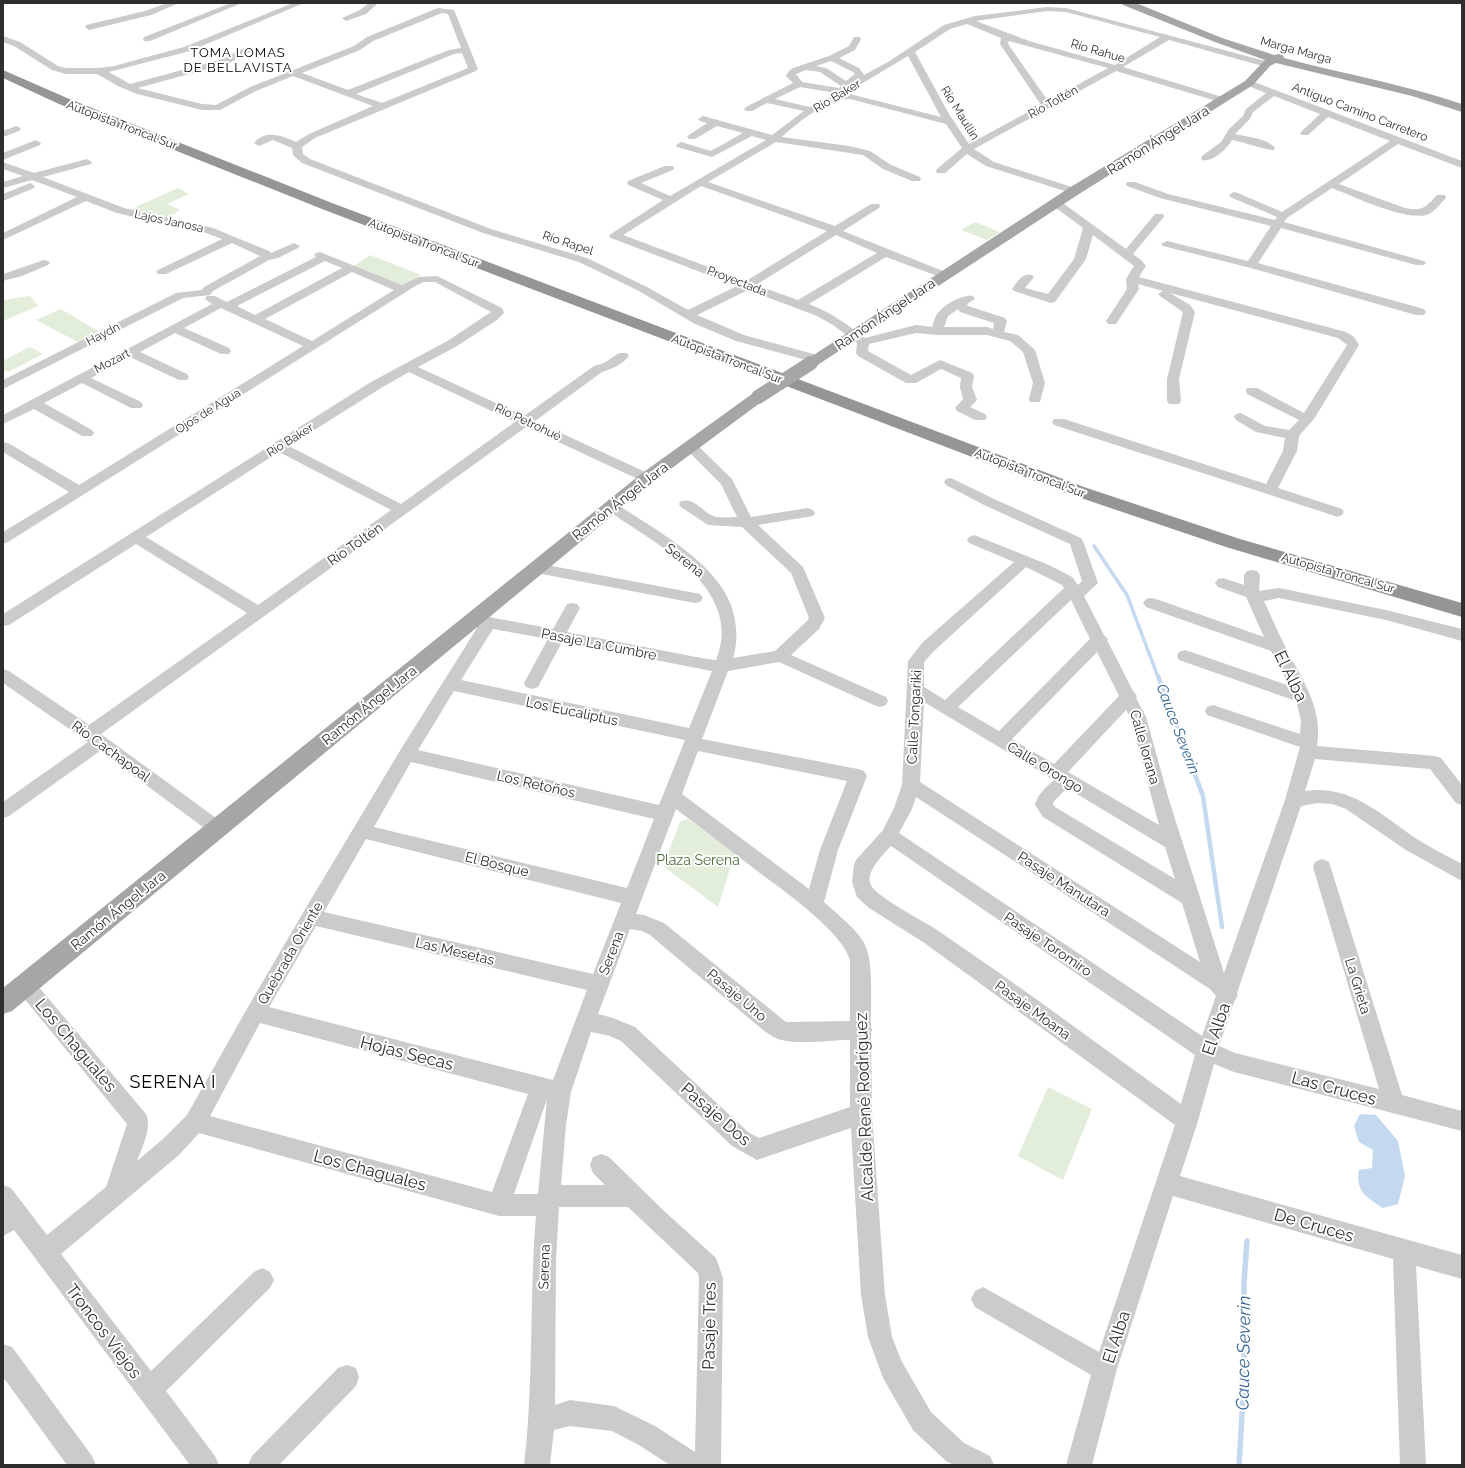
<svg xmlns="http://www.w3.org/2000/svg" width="1465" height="1468" font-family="Raleway,sans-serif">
	<rect width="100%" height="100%" fill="#fff"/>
	<path fill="#e2edda" d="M178,188L189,194L167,204L180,210L169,217L131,209Z
		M975,222L1000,232L987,240L961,230Z
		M370,255L421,275L402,285L354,266Z
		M30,296L38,306L3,321V300Z
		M61,309L101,333L78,342L36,320Z
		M30,347L43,354L8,372L3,370V361Z
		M688,819L735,853L718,907L663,866L680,822Z
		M1048,1087L1092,1109L1063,1180L1018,1156Z"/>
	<path fill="#c4d9ef" d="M1360,1114L1376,1115L1398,1141L1405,1176L1398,1204L1383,1208C1367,1198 1355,1191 1359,1170L1372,1168L1373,1150L1359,1142L1354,1126Z"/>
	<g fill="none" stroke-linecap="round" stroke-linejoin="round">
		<path stroke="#c4d9ef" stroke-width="3.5" d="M1094,546L1127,595L1158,677"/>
		<path stroke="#c4d9ef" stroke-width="4.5" d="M1158,676L1203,796L1222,927"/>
		<path stroke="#c4d9ef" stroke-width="5.5" d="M1239,1465L1244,1383V1283L1247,1241"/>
		<path fill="#cbcbcb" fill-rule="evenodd" d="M167,3H179L151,15L89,30L85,27L86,25L145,11Z
			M231,3H242L150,41H144L143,39L144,37Z
			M293,3H304L190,51L109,72L130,84L223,59L246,47H252L253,49L252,51L229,63L138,88L202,104L216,105L250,87L354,46L367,37L438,8L454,10L478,69L476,71L315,138L302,147L303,154L310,159L491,229L587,258L647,287L688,310L737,286L611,238L609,236L611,234L663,200L628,185L627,183L628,181L665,166H673L674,168L673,170L641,183L670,196L766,140L752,136L712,157L677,147L676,145L681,142L711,151L743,133L717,126L695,139H689L687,137L689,135L707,123L700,121L698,119L703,116L772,135L804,111L767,103L752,111H746L744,109L746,107L793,83L786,76L789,71L793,68L829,56L849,46L854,37H860L861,39L855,50L839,58L859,68L864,75L888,62L944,25L975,16L1047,7L1066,8L1269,62L1270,64L1266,67L1169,40L1123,67L1226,98L1228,100L1226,102H1220L1116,71L974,149L994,162L1078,189L1079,191L1078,193L1074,194L986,166L967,154L945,173H937L936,171L937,169L962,148L946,124L850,99C827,99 798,122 782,137L849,146L870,151L891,165L920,177L921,179L920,181H912L883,169L863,155L776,142L708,182L835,226L871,204H879L880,206L879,208L843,231L948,273L950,275L948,277H940L886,257L809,304C830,312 847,324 865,338L916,325L932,327C934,322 935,315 939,312C945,304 963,294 973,296L975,299L967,304L968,306L1005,318L1007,321L1004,332L1018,335L1035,350L1045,383L1040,402H1030L1029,399L1033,383L1023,352L1010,341L987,335H937L916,333L869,344L868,351L911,375L940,360L972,373L974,376L972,387L977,400L970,407L985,414L987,417L985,420H975L957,411L955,408L963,399L960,387L961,378L941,369L916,383H906L858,356L856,353L857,343L833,325L817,316L748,290L697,315L744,335L821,356L823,359L821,362L817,363L736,341L695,324L639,291L579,262L483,233L302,163L293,155L292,148L273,140L259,146L254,143C266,129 282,136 296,142L309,134L373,106L293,76L256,91L220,110H202L137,94L118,86L97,74H66L52,70L14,46L3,42V36L20,42L58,66L66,68H99L114,66L184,47ZM1047,11L1066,12L1160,37L1115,65L1029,41L976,21ZM442,13L448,14L461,48L449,50L348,90L302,73L360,50L373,41ZM967,24L1001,38L1000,44L1041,105L969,144L949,114L915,52L950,29ZM1009,41L1108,68L1048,101L1008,44ZM462,53L468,68L382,103L356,94L454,54ZM908,56L941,117L846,93ZM831,61L853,72L855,74L846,81L826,68L816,66ZM806,70L820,72L841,86L839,88L802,82L796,74ZM800,87L836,93V94L810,107L775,99ZM701,186L827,231L746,281L623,235ZM836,235L877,253L798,300L756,285ZM958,309L960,312L994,323L993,329L987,327H944L948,316Z
			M369,3H378L366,14L346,21L342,18L360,10Z
			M1249,80L1462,161V168L1398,144L1339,184L1405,208C1422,212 1426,207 1437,195H1445L1446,197L1445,199C1440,204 1435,211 1429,214C1408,223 1353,196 1332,188L1287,218L1284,222L1424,261L1426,263L1424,265H1416L1281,228L1258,263L1424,309L1426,312L1424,315H1416L1247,267L1163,246L1161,244L1167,241L1248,261L1271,226L1160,198L1127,186L1126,184L1127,182H1135L1168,194L1275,220L1277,217L1230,197L1229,195L1234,192L1238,193L1282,212L1390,141L1328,117L1308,135H1302L1300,133L1302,131L1320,114L1274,96L1253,112L1250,119L1235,134C1247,137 1267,138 1275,148L1274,150C1270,151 1239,141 1232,140C1228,148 1212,163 1202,160L1201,158L1202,156L1221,142L1229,129L1243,116L1246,109L1266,93L1246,85L1244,83Z
			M16,126L19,127L21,129L19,131L3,137V131Z
			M36,140L41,143L40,145L3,160V153Z
			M87,159L92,162L91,164L43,177L124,208L213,228L269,251L271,253L294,243L300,246L298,248L278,258L269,260L213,291L210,295L183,298L3,389V380L176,293L202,290L204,287L260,256L232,243L166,274H158L156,272L158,270L222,239L206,233L117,213L86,201L3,240V233L77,197L32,180L3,188V182L23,176L3,169V162L34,173Z
			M30,183L35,186L34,188L3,201V194Z
			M1056,200L1060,201L1126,249L1155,214H1163L1164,216L1163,218L1133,254L1142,261L1146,266L1139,277L1346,332L1354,337L1359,345L1314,419L1299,436L1297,451L1278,488L1342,509L1344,512L1342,515L1337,517L1332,515L1054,425L1052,422L1054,419H1064L1266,484L1283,451L1285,438L1256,432L1236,420L1234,417L1236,414L1241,413L1265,426L1289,430L1299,420L1247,394L1246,391L1247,388H1257L1304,413L1347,345L1338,338L1170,293L1190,305L1195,312L1179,379L1181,401L1179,404H1169L1167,401V379L1183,312L1160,296L1158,294L1163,291L1138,284L1139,289L1116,324H1108L1106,321L1127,289L1126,279L1134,266L1093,235L1086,259L1055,302L1051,303L1014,291L1012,289C1017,282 1023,272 1032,275L1034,277L1025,288L1048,294L1074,259L1083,228L1052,205L1051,203Z
			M320,252L402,285L418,277L437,276L502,308L504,313L497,320L457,346L418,367L524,416L594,366L604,363L619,353H627L629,356C623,364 612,369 602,372L535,421L652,475L654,478L652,481L647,482L642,481L526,427L101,734L223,823L226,828L223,833L217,835L211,833L100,751L9,816L3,818V802L88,742L3,683V669L9,671L89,725L247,613L136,544L9,625L3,626V614L371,382L449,340L491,312L435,282H424L417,285L8,542L3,544V532L69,492L3,452V442L8,443L79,485L303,346L221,308L184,328L229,348L231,351L229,354H221L175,333L140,352L187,374L189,377L187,380H179L130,357L91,378L141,402L143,405L141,408H131L82,383L44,403L92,430L94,433L92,436H82L34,409L3,424V415L212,304L205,299L207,296H215L227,302L316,257L314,255L316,253ZM325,261L342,268L255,315L237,306ZM352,272L394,290L312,341L265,319ZM409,372L515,422L401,504L289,446L381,388ZM279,452L391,510L258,605L146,537Z
			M44,260L48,261L50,263L48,265L22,276L3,281V274Z
			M691,443L696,444L732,479L751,517L808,508L813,510L815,513L813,516L758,525L803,567L825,618L819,629L791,655L886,697L888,701L886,705L880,707L874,705L779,662L728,671L702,739L858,769L864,771L867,776L838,850L824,902C837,914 853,926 863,941C875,960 870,1004 871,1027L872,1030L871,1033L872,1114L885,1295L892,1337L902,1362L931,1412L964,1443L990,1456L994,1465H954L946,1461L913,1430L883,1378L868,1337L861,1295L851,1128L757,1160L732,1146L621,1041L610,1036L591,1032L571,1092L566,1125L561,1185H605L593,1173L590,1165L593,1157L601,1154L609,1157L663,1210L716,1258L723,1278L721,1465H670L637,1444L612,1431L570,1426L554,1430L550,1465H524C534,1382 529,1299 536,1216H499L199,1133L179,1155L61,1254L151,1371L254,1272L262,1268L270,1272L274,1280L270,1288L166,1391L215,1456L219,1465H190L14,1230L3,1236V1185L11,1188L47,1235L106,1187L127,1124L18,991L15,985L18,979L25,976L32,979L146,1114C152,1129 142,1147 137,1161L163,1139L187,1115L248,1007L304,911L401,749L477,628L468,617L470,613L476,612L494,618L553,629L567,604L572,603L577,604L580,608L567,632L701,658L716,660C745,587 655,544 607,510L605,507L607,504L612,502L617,504C660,534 733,569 736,628C737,638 736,649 733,658L775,651L807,621L809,618L791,573L742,527L708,525L681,507L679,504L681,501C696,497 704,515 717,517C723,518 730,517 737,517L721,484L684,447L686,444ZM493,629L548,639L524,683L526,687L532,689L538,687L562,642L712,671L689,728L461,680ZM454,691L685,740L659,805L418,750ZM698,751L847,781L820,850L809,889L682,794ZM411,762L654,819L627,888L374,827ZM676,809C703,829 729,850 756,870C782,890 841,930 850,960V1021L786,1022L664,923L644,915L636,914ZM366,839L621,903L593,974L324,912ZM316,926L587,990L553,1080L269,1007ZM630,929L642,931L650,935L763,1030C769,1034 775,1039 782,1040C800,1045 831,1040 850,1040V1107L759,1138L748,1132L635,1027L613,1018L598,1014ZM260,1023L528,1094L492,1192L210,1116ZM547,1099L538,1194H514ZM559,1207H628L698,1273L699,1278L695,1452L655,1426L614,1406L570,1400L555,1405L556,1260Z
			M951,478L994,499L1081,538L1083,541L1098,583L1084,596L1104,635L1108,639L1107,640L1133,691L1137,696L1136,698L1146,717L1169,800L1224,973L1285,800L1300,747L1207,715L1205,711L1207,707L1213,705L1300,734L1301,721L1296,701L1179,660L1177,656L1179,652L1185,650L1290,686L1271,651L1146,607L1143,603L1146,599L1151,598L1156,599L1264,637L1246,597L1218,587L1215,583L1218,579L1223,578L1244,585V575L1247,571L1252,570L1257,571L1260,575L1259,591L1279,588L1386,610L1462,629V641L1386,620L1279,598L1264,601C1271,616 1278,633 1286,648C1303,682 1323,707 1317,746L1435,756L1441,758L1462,785V805L1456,803L1430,769L1315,759L1305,791C1351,784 1381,815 1417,839C1431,848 1447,856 1462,864V881L1406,850L1346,809L1332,804L1318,803L1301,806L1237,993L1238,995L1234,1002L1219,1046L1235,1053L1379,1089L1313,867L1315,862L1322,859L1329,862L1402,1095L1462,1111V1131L1234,1072L1214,1064L1198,1121L1180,1176L1462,1255V1279L1416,1266L1426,1465H1400L1393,1259L1173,1196L1117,1369L1092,1465H1066L1091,1375L975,1307L971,1299L975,1291L983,1287L1099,1352L1175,1125L923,942L869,908L857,897L852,882L854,865L856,860L883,830L894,808L902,785L908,661L922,643L1014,562L969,543L967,540L969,537L974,535L1049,565L1072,577L1078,585L1082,581L1070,544L984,505L946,485L944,482L946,479ZM1026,567L1062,585L1064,588L945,700L924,687V662L934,651ZM1071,600L1090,639L999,731L958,707ZM1097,652L1119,696L1054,764L1012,739ZM924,702L1054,780C1045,788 1038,794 1035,805L1043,817L1182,903L1200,962L920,782ZM1126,710L1130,717L1159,825L1068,772ZM1067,788L1165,847L1175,879L1055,807L1053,804L1054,801ZM916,797L1210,989L1216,996L1202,1036L899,833L912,809ZM891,846L1195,1055L1181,1104C1100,1046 1020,986 937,930C922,920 882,900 872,887C863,873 883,855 891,846Z
			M536,563L695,593L700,594L703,598L700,602L695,603L531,572L528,568L531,564Z
			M3,1344L12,1347L92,1456L96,1465H67L3,1377Z
			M347,1365L356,1368L359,1377L356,1386L279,1465H248L252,1456L338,1368Z"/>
		<path fill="#a6a6a6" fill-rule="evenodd" d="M1122,3H1136L1222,38L1274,55L1279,54L1283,55L1284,58C1343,74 1404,84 1462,104V112L1412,96L1276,63L1270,66L1253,85L1079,194L816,366L811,368L806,366L803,363L806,360L1069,188L1245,81L1265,60L1215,42L1123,5Z
			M758,392L764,394L766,397L764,400L653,482L12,1011L3,1014V988L641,474L752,394Z"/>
		<path fill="#959595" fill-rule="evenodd" d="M3,70L67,98L332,203L1084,487L1240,539L1462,603V617L1226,547L1072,495L322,209L59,104L3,78Z"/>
		<path stroke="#a6a6a6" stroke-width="14" d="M758,397L811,363"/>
	</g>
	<g text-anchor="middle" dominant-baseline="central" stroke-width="4" stroke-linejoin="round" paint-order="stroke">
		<g font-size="12" fill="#2e2e2e" stroke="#fff">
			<text transform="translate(1296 50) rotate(15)">Marga Marga</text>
			<text transform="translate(1098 51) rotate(16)">Río Rahue</text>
			<text transform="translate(837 96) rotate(-31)">Río Baker</text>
			<text transform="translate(1053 102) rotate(-29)">Río Toltén</text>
			<text transform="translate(1360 112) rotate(21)">Antiguo Camino Carretero</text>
			<text transform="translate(960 113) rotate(58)">Río Maullin</text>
			<text transform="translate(122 125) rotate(21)">Autopista Troncal Sur</text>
			<text transform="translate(169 221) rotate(12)">Lajos Janosa</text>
			<text transform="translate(424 243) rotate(21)">Autopista Troncal Sur</text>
			<text transform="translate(568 243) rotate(18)">Río Rapel</text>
			<text transform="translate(737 281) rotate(21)">Proyectada</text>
			<text transform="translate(103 334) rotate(-27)">Haydn</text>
			<text transform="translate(727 359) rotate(21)">Autopista Troncal Sur</text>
			<text transform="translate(112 361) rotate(-28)">Mozart</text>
			<text transform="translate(208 411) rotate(-32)">Ojos de Agua</text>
			<text transform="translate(528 422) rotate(25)">Río Petrohué</text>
			<text transform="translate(290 440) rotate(-32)">Río Baker</text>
			<text transform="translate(1030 473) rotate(21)">Autopista Troncal Sur</text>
			<text transform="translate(1338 573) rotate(16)">Autopista Troncal Sur</text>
		</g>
		<g font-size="13" letter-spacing="1" fill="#000" stroke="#fff">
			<text x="238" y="52">TOMA LOMAS<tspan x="238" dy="15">DE BELLAVISTA</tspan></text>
		</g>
		<g font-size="14" fill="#2e2e2e" stroke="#fff">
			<text transform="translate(1158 140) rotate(-32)">Ramón Ángel Jara</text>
			<text transform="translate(885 314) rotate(-34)">Ramón Ángel Jara</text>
			<text transform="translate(620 501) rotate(-38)">Ramón Ángel Jara</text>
			<text transform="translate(355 544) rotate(-35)">Río Toltén</text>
			<text transform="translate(685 560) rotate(38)">Serena</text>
			<text transform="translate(599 644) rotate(11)">Pasaje La Cumbre</text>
			<text transform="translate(369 705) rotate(-39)">Ramón Ángel Jara</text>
			<text transform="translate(572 711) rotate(12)">Los Eucaliptus</text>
			<text transform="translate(914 717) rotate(-87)">Calle Tongariki</text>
			<text transform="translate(1145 747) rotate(74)">Calle Iorana</text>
			<text transform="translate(111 751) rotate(36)">Río Cachapoal</text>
			<text transform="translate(1045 767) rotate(31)">Calle Orongo</text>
			<text transform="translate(536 784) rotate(13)">Los Retoños</text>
			<text transform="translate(497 864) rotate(14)">El Bosque</text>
			<text transform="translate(1064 884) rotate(33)">Pasaje Manutara</text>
			<text transform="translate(118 910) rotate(-39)">Ramón Ángel Jara</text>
			<text transform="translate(1048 944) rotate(34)">Pasaje Toromiro</text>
			<text transform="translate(455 951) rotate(13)">Las Mesetas</text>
			<text transform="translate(290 953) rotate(-60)">Quebrada Oriente</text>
			<text transform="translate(611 953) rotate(-69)">Serena</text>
			<text transform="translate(1358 986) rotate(73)">La Grieta</text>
			<text transform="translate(737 995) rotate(40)">Pasaje Uno</text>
			<text transform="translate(1033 1010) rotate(36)">Pasaje Moana</text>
			<text transform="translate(544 1267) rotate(-88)">Serena</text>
		</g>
		<g font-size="14" fill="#4a6e37" stroke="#fff">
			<text x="698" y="860">Plaza Serena</text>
		</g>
		<g font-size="15" font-style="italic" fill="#346698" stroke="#fff">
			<text transform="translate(1178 729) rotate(69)">Cauce Severin</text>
		</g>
		<g font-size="17" fill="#2e2e2e" stroke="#fff">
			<text transform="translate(1291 676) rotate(64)">El Alba</text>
			<text transform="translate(1216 1029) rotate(-71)">El Alba</text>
			<text transform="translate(76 1045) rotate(50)">Los Chaguales</text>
			<text transform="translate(407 1053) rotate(14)">Hojas Secas</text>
			<text transform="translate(1334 1088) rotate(15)">Las Cruces</text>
			<text transform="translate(864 1107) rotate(-92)">Alcalde René Rodríguez</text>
			<text transform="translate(716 1114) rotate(41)">Pasaje Dos</text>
			<text transform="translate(370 1170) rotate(15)">Los Chaguales</text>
			<text transform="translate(1314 1225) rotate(16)">De Cruces</text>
			<text transform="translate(709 1326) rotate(-89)">Pasaje Tres</text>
			<text transform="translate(104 1331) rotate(53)">Troncos Viejos</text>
			<text transform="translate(1116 1337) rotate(-72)">El Alba</text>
		</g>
		<g font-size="18" letter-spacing="1" fill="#000" stroke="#fff">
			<text x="173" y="1081">SERENA I</text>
		</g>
		<g font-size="18" font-style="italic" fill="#346698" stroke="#fff">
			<text transform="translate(1243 1353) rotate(-89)">Cauce Severin</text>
		</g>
	</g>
	<rect width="1465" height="1468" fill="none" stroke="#2e2e2e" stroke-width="8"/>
</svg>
